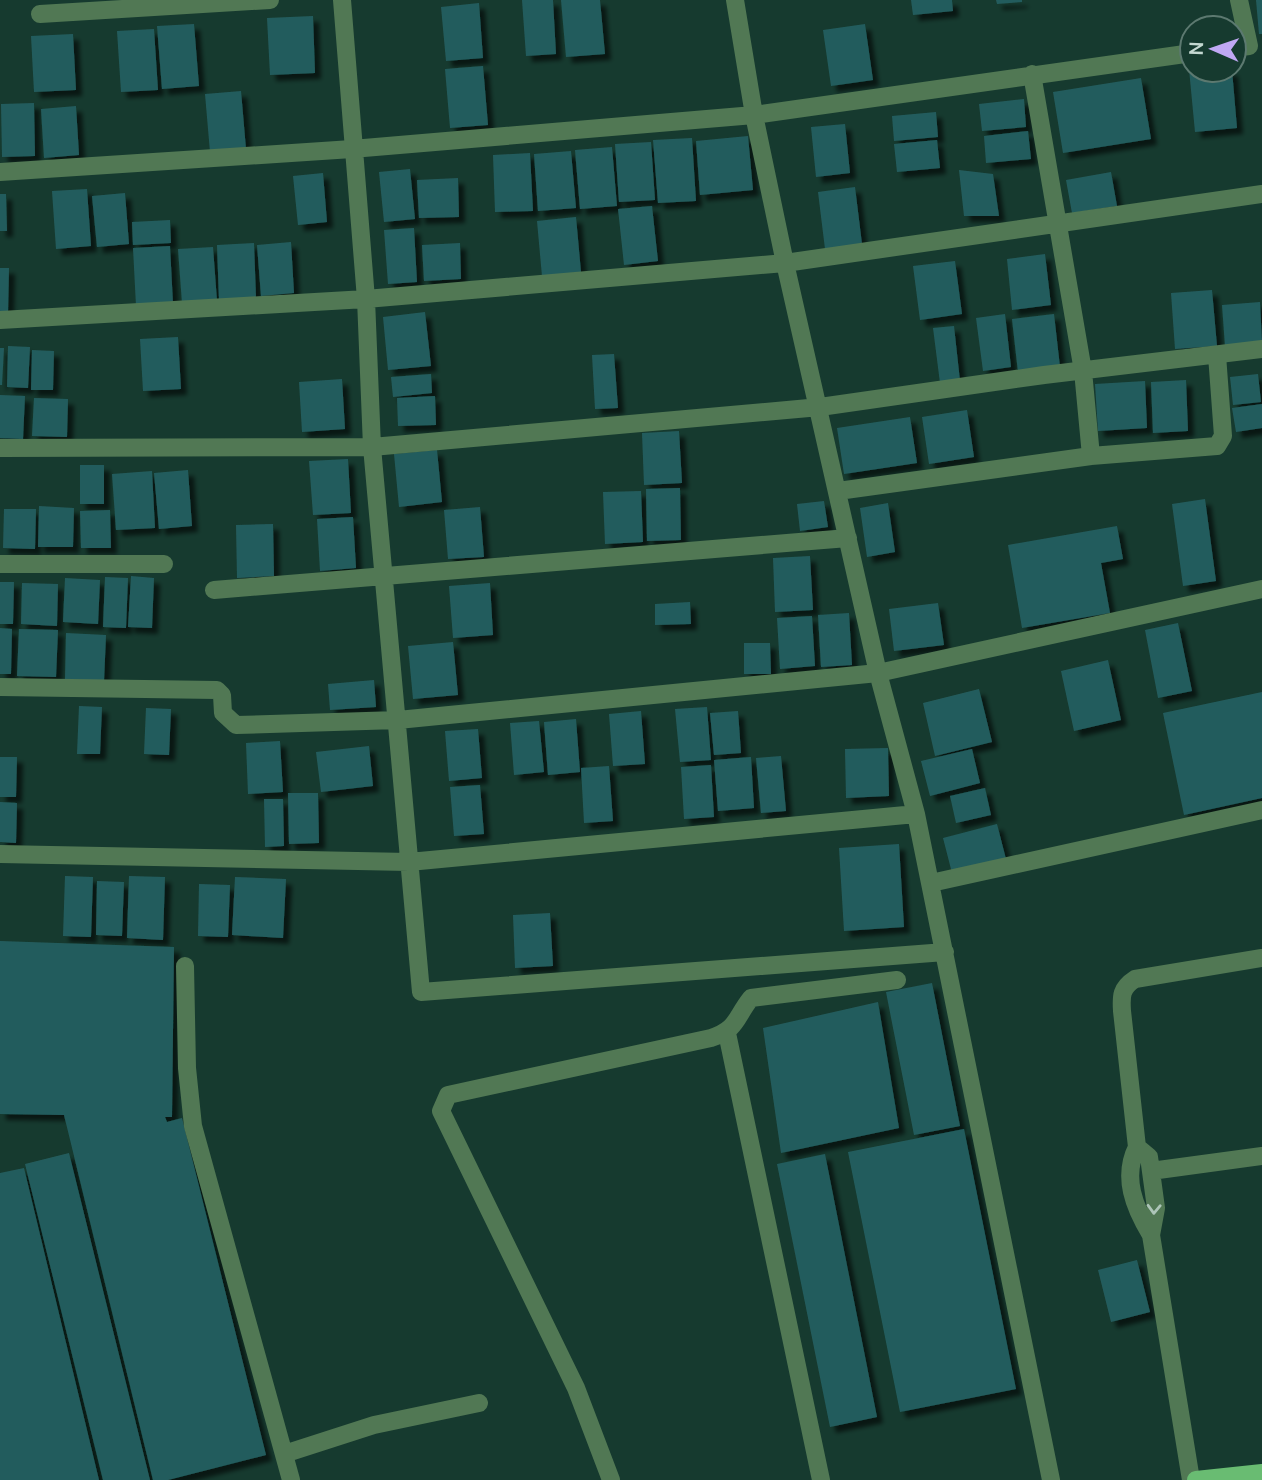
<svg xmlns="http://www.w3.org/2000/svg" width="1262" height="1480" font-family="Manrope,sans-serif">
	<defs>
		<filter id="shadow"><feDropShadow dx="6" dy="6" stdDeviation="2" flood-color="#0009"/></filter>
	</defs>
	<rect width="100%" height="100%" fill="#163a2f"/>
	<path fill="#245c5d" filter="url(#shadow)" d="M522,0H553L556,54L526,56Z
		M561,0H600L605,54L566,57Z
		M911,0H952L953,11L913,15Z
		M996,0H1022V2L997,4Z
		M1256,0H1262V34H1259Z
		M479,3L483,58L446,61L441,7Z
		M313,16L315,73L270,75L267,18Z
		M194,24L199,86L162,89L157,26Z
		M865,24L873,80L831,86L823,30Z
		M154,29L158,90L121,92L117,31Z
		M73,34L76,90L34,92L31,36Z
		M483,66L488,125L450,128L445,69Z
		M1189,69L1232,70L1237,128L1195,132Z
		M1141,78L1151,139L1063,153L1053,92Z
		M241,91L246,149L210,152L205,94Z
		M1024,99L1026,127L982,131L979,104Z
		M34,103L35,156L2,157L1,104Z
		M76,106L79,155L44,158L41,109Z
		M936,112L938,137L894,141L892,116Z
		M845,124L850,173L816,177L811,127Z
		M1028,131L1031,159L986,163L984,136Z
		M748,136L753,190L700,195L696,141Z
		M692,138L696,201L658,203L653,140Z
		M937,140L940,168L897,172L894,144Z
		M651,142L655,200L619,202L615,144Z
		M612,147L617,206L580,209L575,150Z
		M571,151L576,208L538,211L534,154Z
		M530,153L533,211L495,212L493,155Z
		M410,169L415,219L384,222L379,172Z
		M959,170L993,174L999,216H964Z
		M1111,172L1117,206L1072,213L1066,180Z
		M323,173L327,222L298,225L293,176Z
		M458,178L459,217L419,218L417,180Z
		M855,187L862,244L825,249L818,192Z
		M87,189L91,246L56,249L52,191Z
		M125,193L129,244L97,247L92,196Z
		M0,194H6L7,231H0Z
		M652,206L658,261L624,265L618,209Z
		M576,217L581,272L542,276L537,221Z
		M170,220L171,243L133,245L132,222Z
		M414,228L417,282L388,284L384,230Z
		M291,242L294,293L261,296L257,245Z
		M254,243L256,298L219,300L217,245Z
		M460,243L461,279L424,281L422,245Z
		M170,246L173,304L136,306L133,248Z
		M213,247L217,301L182,303L178,249Z
		M1045,254L1051,305L1012,310L1007,259Z
		M955,261L962,314L920,320L913,266Z
		M0,268H9L8,313L0,312Z
		M1212,290L1217,346L1175,349L1171,293Z
		M1260,302L1262,342L1225,346L1222,305Z
		M425,312L431,366L388,370L383,317Z
		M1005,314L1011,367L983,371L976,318Z
		M1054,314L1060,367L1018,372L1012,319Z
		M954,326L960,381L940,383L933,328Z
		M178,337L181,389L143,391L140,339Z
		M8,346L30,347L28,388L7,387Z
		M0,348H4L2,385H0Z
		M32,350L54,351L53,390H31Z
		M614,354L618,408L595,409L592,355Z
		M431,374L432,393L393,397L391,377Z
		M1258,374L1261,402L1233,405L1230,377Z
		M342,379L345,429L302,432L299,382Z
		M1186,380L1188,431L1153,433L1151,382Z
		M1145,381L1147,428L1098,431L1095,384Z
		M0,395L25,396L23,439L0,438Z
		M435,396L436,425L398,426L397,398Z
		M34,398L68,399L67,437L32,436Z
		M1262,404V428L1236,432L1232,408Z
		M967,410L974,457L929,464L922,417Z
		M910,417L917,463L844,474L837,428Z
		M679,431L682,483L644,485L642,433Z
		M437,450L442,502L399,507L394,454Z
		M348,459L351,513L313,515L309,461Z
		M80,465H104V504H80Z
		M188,470L192,526L159,529L154,473Z
		M152,471L155,528L116,530L112,474Z
		M680,488L681,540L647,541L646,489Z
		M641,491L643,542L605,544L603,492Z
		M1205,499L1216,581L1183,586L1172,504Z
		M824,501L828,527L800,531L797,504Z
		M888,503L895,552L867,557L860,508Z
		M39,506L74,508L73,547H38Z
		M480,507L484,557L448,559L444,510Z
		M4,509H36L35,549L3,548Z
		M110,510L111,548H81L80,511Z
		M353,517L356,568L320,571L317,519Z
		M273,524L274,576L237,578L236,525Z
		M1117,526L1123,559L1101,563L1110,613L1022,628L1008,545Z
		M810,556L813,610L775,612L773,558Z
		M131,576L154,578L152,628L128,627Z
		M105,577L128,578L126,628L103,627Z
		M65,578L100,580L98,624L63,622Z
		M0,582H14L13,624H0Z
		M22,583L58,584L57,626L21,624Z
		M490,583L493,635L453,638L449,586Z
		M690,602L691,624L655,625V604Z
		M938,603L944,645L894,651L889,609Z
		M849,613L852,665L821,667L818,615Z
		M812,616L815,666L780,669L777,618Z
		M1178,623L1192,691L1158,698L1145,630Z
		M0,628L12,629L11,674H0Z
		M19,629L58,630L56,677L17,676Z
		M66,633L106,635L104,681L65,679Z
		M453,642L458,695L413,699L408,646Z
		M744,643H770L771,674H744Z
		M1108,660L1121,720L1074,731L1061,671Z
		M374,680L376,707L330,710L328,684Z
		M979,689L992,742L935,756L923,703Z
		M1262,692V798L1184,815L1163,713Z
		M79,706L102,707L100,754H77Z
		M707,707L711,760L680,762L675,709Z
		M146,708L171,709L169,755L144,754Z
		M641,711L645,764L613,766L609,714Z
		M738,711L741,753L714,755L710,713Z
		M576,719L580,772L548,775L544,722Z
		M539,721L544,772L514,775L510,723Z
		M478,729L482,778L449,781L445,731Z
		M280,741L283,792L248,794L246,743Z
		M369,746L373,786L321,792L316,752Z
		M888,748L889,796L846,798L845,749Z
		M972,749L980,783L930,796L921,761Z
		M781,756L786,811L761,813L756,758Z
		M0,757H17L16,797H0Z
		M751,757L754,808L718,811L714,760Z
		M711,765L714,817L684,819L681,767Z
		M609,766L613,821L584,823L581,768Z
		M480,785L484,834L454,836L450,787Z
		M985,788L991,815L956,823L950,796Z
		M288,793H318L319,843L289,844Z
		M264,799H283L284,846L265,847Z
		M0,802L17,803L16,843L0,842Z
		M997,824L1006,859L952,873L943,838Z
		M899,844L904,927L844,931L839,848Z
		M65,876L93,877L91,937L63,936Z
		M129,876L165,877L163,940L127,938Z
		M235,877L286,879L283,938L232,935Z
		M97,881L124,882L122,936L96,935Z
		M199,884L230,885L228,937L198,936Z
		M550,913L553,966L515,968L513,915Z
		M0,941L174,947L172,1117H165L167,1122L182,1118L266,1455L168,1480H153L64,1115L0,1114Z
		M932,983L960,1126L914,1135L886,992Z
		M878,1002L899,1128L781,1153L763,1028Z
		M964,1129L1016,1389L900,1412L848,1152Z
		M69,1153L150,1480H103L25,1164Z
		M825,1154L877,1417L830,1427L777,1164Z
		M24,1168L99,1480H0V1173Z
		M1137,1260L1150,1312L1111,1322L1098,1270Z"/>
	<g fill="none" stroke-linecap="round" stroke-linejoin="round">
		<path stroke="#517854" stroke-width="18" d="M342,0L366,299L372,447L421,992L945,952
			M735,0L754,115L785,263L878,673L916,814L1051,1480
			M40,14L270,0
			M1234,48L1249,46L1239,0
			M1032,74L1083,371L1091,456
			M0,172L352,149L754,115L1192,53
			M0,320L366,299L785,263L1262,194
			M0,448L372,447L820,407L1044,375L1262,349
			M838,491L1091,456L1217,446L1223,436L1217,355
			M0,564H164
			M214,590L848,538
			M0,687L217,690L222,695L223,713L236,725L398,720L878,673L1262,589
			M0,854L409,862L916,814
			M931,883L1262,810
			M185,966L187,1068L193,1126L291,1480
			M727,1033L821,1480
			M1137,1147L1149,1157L1156,1208L1151,1235C1134,1207 1122,1177 1137,1147L1122,1011C1121,996 1121,988 1135,979L1262,958
			M1151,1171L1262,1156
			M1151,1235L1191,1480
			M284,1454L374,1425L479,1403
			M611,1480L576,1388L441,1111L448,1095L711,1038C738,1029 735,1018 751,998L897,980"/>
		<path stroke="#69bc72" stroke-width="18" d="M1196,1480L1262,1473"/>
	</g>
	<defs><path id="oneway-chevron" d="M-2-3.5L2.5 0L-2 3.5" fill="none" stroke-width="1.6" stroke-linecap="round" stroke-linejoin="round" transform="scale(1.75)"/></defs>
	<use stroke="#adc5b8" href="#oneway-chevron" transform="translate(1154 1209) rotate(92)"/>
	<g transform="translate(1213 49) rotate(272)"><circle r="33" fill="#163a2f" stroke="#5c7970" stroke-width="2"/>
	<path d="M0-5L12 26L0 18L-12 26Z" fill="#c0a8f4"/>
	<text y="-10" font-size="19" font-weight="bold" text-anchor="middle" fill="#c4d8d1">N</text>
	</g>
</svg>
